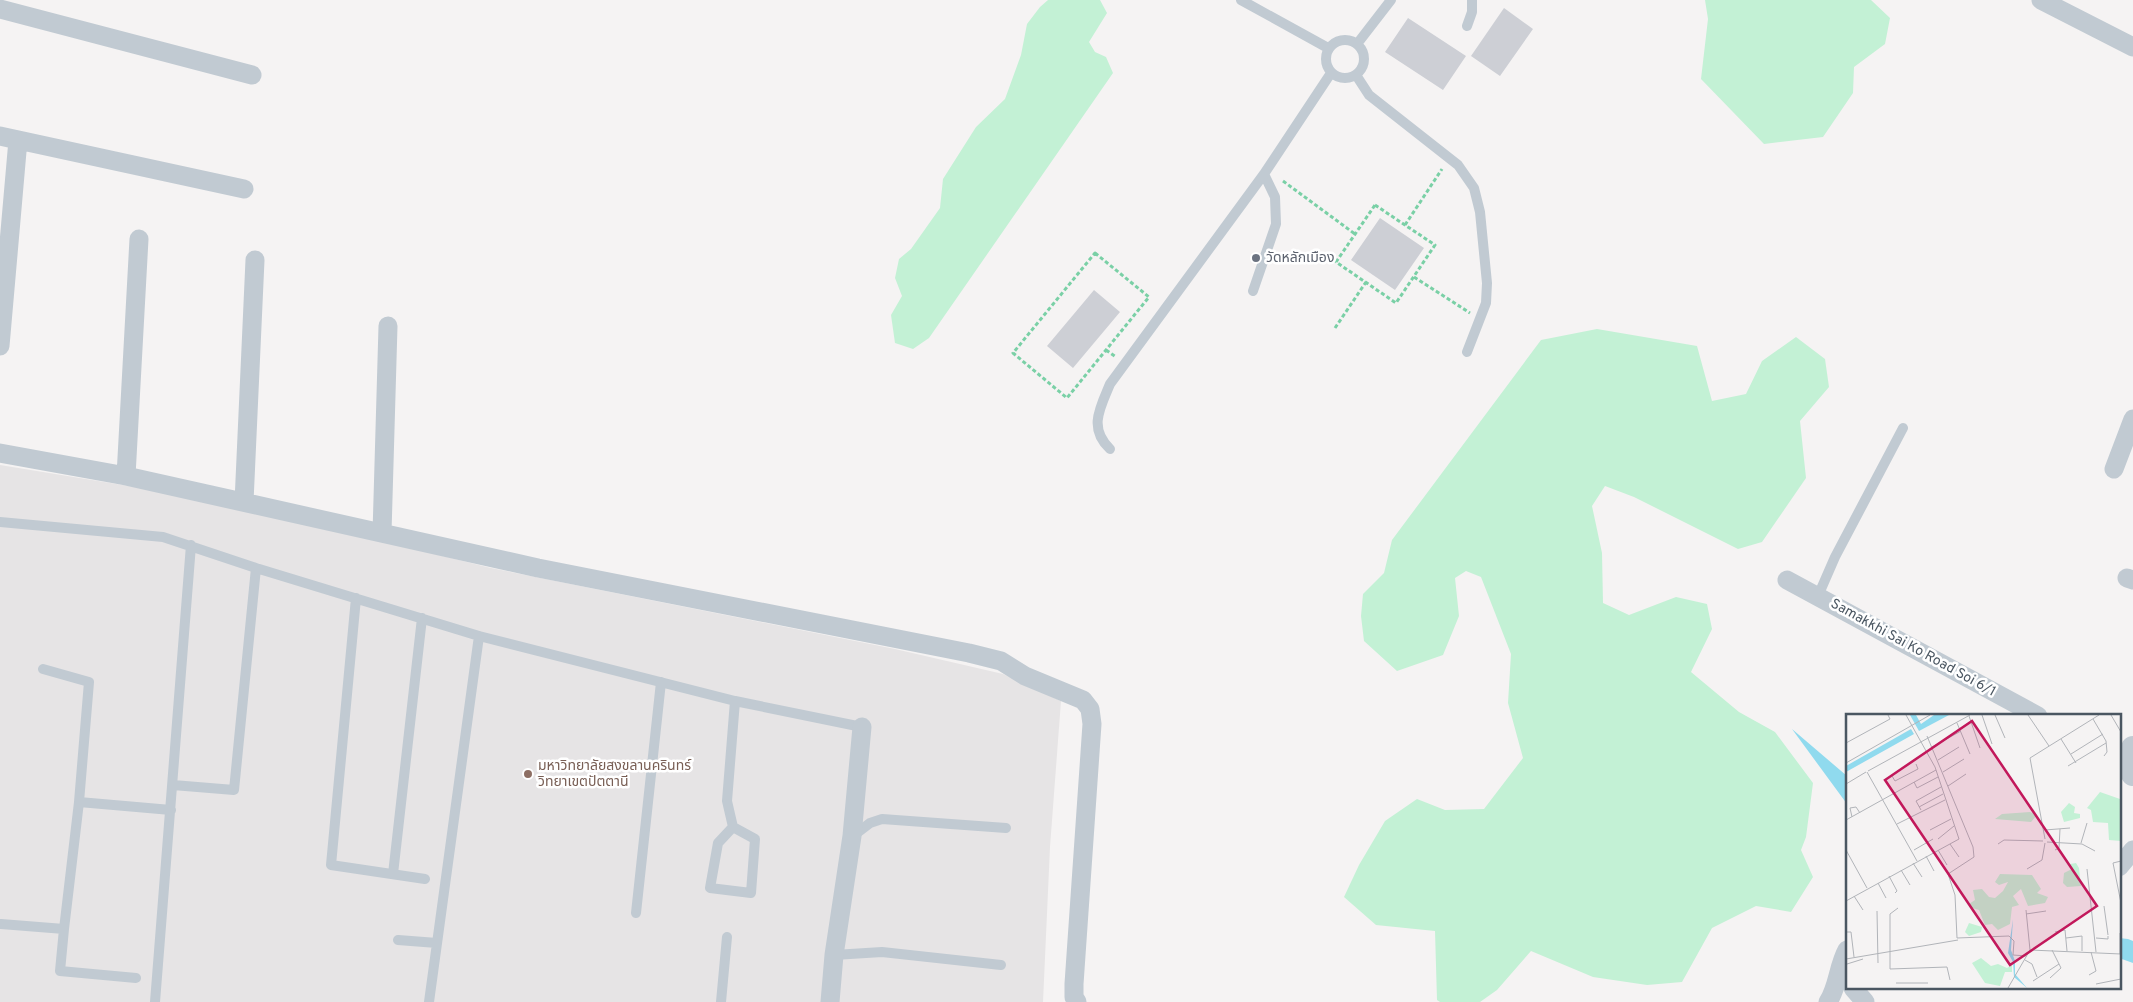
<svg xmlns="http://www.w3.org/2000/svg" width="2133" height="1002" font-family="Overpass,'Noto Sans Thai',sans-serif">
	<rect width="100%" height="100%" fill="#f5f3f3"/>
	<path fill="#e6e4e5" d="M0,465L227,502L491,568L895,649L1003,674L1061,701L1050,847L1043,1002H0Z"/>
	<path fill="#c3f1d5" d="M1048,0H1100L1107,13L1089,42L1095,52L1106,57L1113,73L929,338L913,349L895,343L891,315L902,296L895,278L899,259L911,249L940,208L943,179L976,127L1005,99L1021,55L1027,24L1040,7Z
		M1705,0H1871L1890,18L1885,44L1854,67L1853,93L1823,137L1764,144L1701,79L1708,19Z
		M1597,329L1697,346L1712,401L1746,394L1762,361L1796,337L1825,359L1829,387L1800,421L1806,478L1762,542L1738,549L1634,497L1605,486L1592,506L1602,553L1603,603L1629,615L1676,597L1707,604L1712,629L1691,672L1739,712L1775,732L1813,783L1806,837L1801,850L1813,877L1791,912L1756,906L1712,928L1682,982L1647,985L1593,977L1531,951L1497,990L1480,1002H1440L1437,1000L1435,931L1376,925L1344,897L1359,865L1385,821L1417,799L1445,810L1484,809L1523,758L1508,703L1511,654L1481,577L1466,571L1455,578L1459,616L1443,655L1397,671L1364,641L1361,616L1363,594L1384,573L1392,540L1541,340Z"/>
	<path fill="#90daee" d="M1792,729L1847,776V804Z
		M2119,938L2128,939L2133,941V963L2119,958Z"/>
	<path fill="#cdcfd5" d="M1504,8L1533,29L1500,76L1471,56Z
		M1408,18L1466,56L1443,90L1385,52Z
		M1380,218L1424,248L1395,290L1351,260Z
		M1094,290L1120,312L1073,368L1047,346Z"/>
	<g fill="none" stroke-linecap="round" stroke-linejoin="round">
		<path stroke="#7ad0a6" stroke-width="3" stroke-dasharray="4 2.5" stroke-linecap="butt" d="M1283,181L1355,234
			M1375,205L1435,245L1396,303L1336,262Z
			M1405,225L1442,169
			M1095,253L1149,297L1067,398L1013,353Z
			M1414,277L1470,313
			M1335,328L1366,282
			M1106,350L1116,357"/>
		<path stroke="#c1cad2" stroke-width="10" d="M1241,0L1328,48
			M1467,26L1472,12V0
			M1326 59a19 19 0 1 1 38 0a19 19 0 1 1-38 0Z
			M1357,44L1391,0
			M1356,75L1369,95L1458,165L1474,188L1480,212L1487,283L1486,303L1467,352
			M1253,291L1276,224L1275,197L1264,174
			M1110,449C1088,428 1100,408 1110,384L1264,174L1331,73
			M0,522L163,537L256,568L479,636L735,701L862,727
			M1818,596L1835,557L1903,428
			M356,598L331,865L425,879
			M173,785L234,790L256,568
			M79,802L171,810
			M733,827L718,843L710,888L751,893L755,839L733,827L727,801L735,701
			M853,836L870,823L882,819L1006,828
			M393,874L422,618
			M636,913L661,682
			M1,924L64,929L79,802L89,682L43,669
			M64,929L60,971L136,978
			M398,940L437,943
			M834,955L882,952L1001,965
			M155,1002L191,545
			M429,1002L479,636
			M721,1002L727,937"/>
		<path stroke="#c1cad2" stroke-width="19" d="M2041,0L2133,47
			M0,9L252,75
			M0,136L244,189
			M0,346L18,140
			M0,453L126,476L538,568L969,653L1001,661L1025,676L1083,700L1090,709L1092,724L1074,984V997L1077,1002
			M2114,469L2133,419
			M126,476L139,239
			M244,502L255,260
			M382,533L388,326
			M2127,578L2133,580
			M1787,580L2038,716
			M2119,867L2133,850
			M1853,988L1865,1002
			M830,1002L834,955L852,836L862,727
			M1828,1002C1838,987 1838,966 1847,950"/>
		<path stroke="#c1cad2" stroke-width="24" d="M2133,748L2127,764L2133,774"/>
	</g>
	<circle fill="#6b7280" stroke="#fff" stroke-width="2" cx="1256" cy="258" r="5"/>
	<circle fill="#8d6e63" stroke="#fff" stroke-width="2" cx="528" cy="774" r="5"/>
	<g text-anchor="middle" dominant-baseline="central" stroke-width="5" stroke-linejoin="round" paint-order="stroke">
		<g font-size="14" fill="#5b616d" stroke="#fff" text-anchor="start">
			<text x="1266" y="258">วัดหลักเมือง</text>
		</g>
		<g font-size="14" fill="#4a5661" stroke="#fff">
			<text transform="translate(1913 648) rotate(29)">Samakkhi Sai Ko Road Soi 6/1</text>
		</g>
		<g font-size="14" fill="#785e54" stroke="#fff" text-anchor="start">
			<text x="538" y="766">มหาวิทยาลัยสงขลานครินทร์<tspan x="538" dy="16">วิทยาเขตปัตตานี</tspan></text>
		</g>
	</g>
	<g transform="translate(1846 714)">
		<rect width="275" height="275" fill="#f5f3f3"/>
		<path d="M254,78L274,85L275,127L263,126L262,109L247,108L245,96L241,94ZM223,89L229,93L228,99L234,100V104L218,108L215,98ZM184,98L191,101L185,108L149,105L156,100ZM224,150L230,149L233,154L235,172L221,173L217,169L218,159L226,155ZM154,160L186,161L195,175L191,179L202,183L199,189L182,192L175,175L167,182L173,191L166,193L164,210L152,216L146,210L139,211L133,196L123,193V190L129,186L127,176L136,175L143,183L149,184L157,177L162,168L153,171L149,168ZM123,209L136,213L135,218L123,222L119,218ZM135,244L145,252L152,250L161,254L166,251V258H159L154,272L139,269L126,249Z" fill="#c3f1d5"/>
		<path d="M64,1H70L75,10L88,1H103L73,17ZM65,15L68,20L0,58V52ZM167,205L165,236L169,247V260L181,274L168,263L167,248L162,239Z" fill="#90daee"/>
		<path fill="none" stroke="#b1b4b9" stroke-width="1" d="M136,1L146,30M149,1L159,24M182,1L203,32M265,1L275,18M123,2L134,34M247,5L260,27L261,38L258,42M111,9L124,40M81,22L127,133L128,143L102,160L109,181L111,224L163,222L168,227L167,241L181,242M215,25L230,49M0,29L44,5L42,1M86,33L115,17M225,40L257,20M92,46L113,33M0,49L84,1M222,52L260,29M22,57L124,1M21,58L71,147M97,58L118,45M46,62L49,67L72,55L70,50M68,68L71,74L92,63M0,70L20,58M102,72L120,60M73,93L97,80M75,96L70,87L95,73M6,103L4,94L10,93L14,99M0,106L90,56M51,110L99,86M84,116L105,105M199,116L224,114M92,125L108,112M199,125L184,44L253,1M201,128L236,130L249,137M235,129L241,109M104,130L113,143M152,130L158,126L197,127M0,136L21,174M68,136L87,125M92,136L101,151M209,136L213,134L214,115M80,142L88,157M275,147L267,149L275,189M67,149L76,163M181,155L196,146L199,129M241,155L250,238M55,156L64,171M43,162L51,177L49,179M32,169L40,184M8,182L17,196M0,187L113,125L89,53L60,1M258,192L262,221M52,194L44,200V255L101,253L104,266M180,196L184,236M31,197L32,249M180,200L200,197M0,218H5L8,243M209,218L219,216L221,237M220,224L236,222V237M250,224L262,225V222M184,236L275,240M274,240V219M0,245L112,226M179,246L186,250L191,263M1,250L17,245M243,261L250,257L245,238M204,264L215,254L206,236M187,267L213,250M50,269H82M250,270L275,265M162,274L184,236"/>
		<path fill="#c2185b" fill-opacity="0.15" stroke="#c2185b" stroke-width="2.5" d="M126,7L251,192L164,251L39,66Z"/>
		<rect width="275" height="275" fill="none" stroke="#4a5661" stroke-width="2.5"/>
	</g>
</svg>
